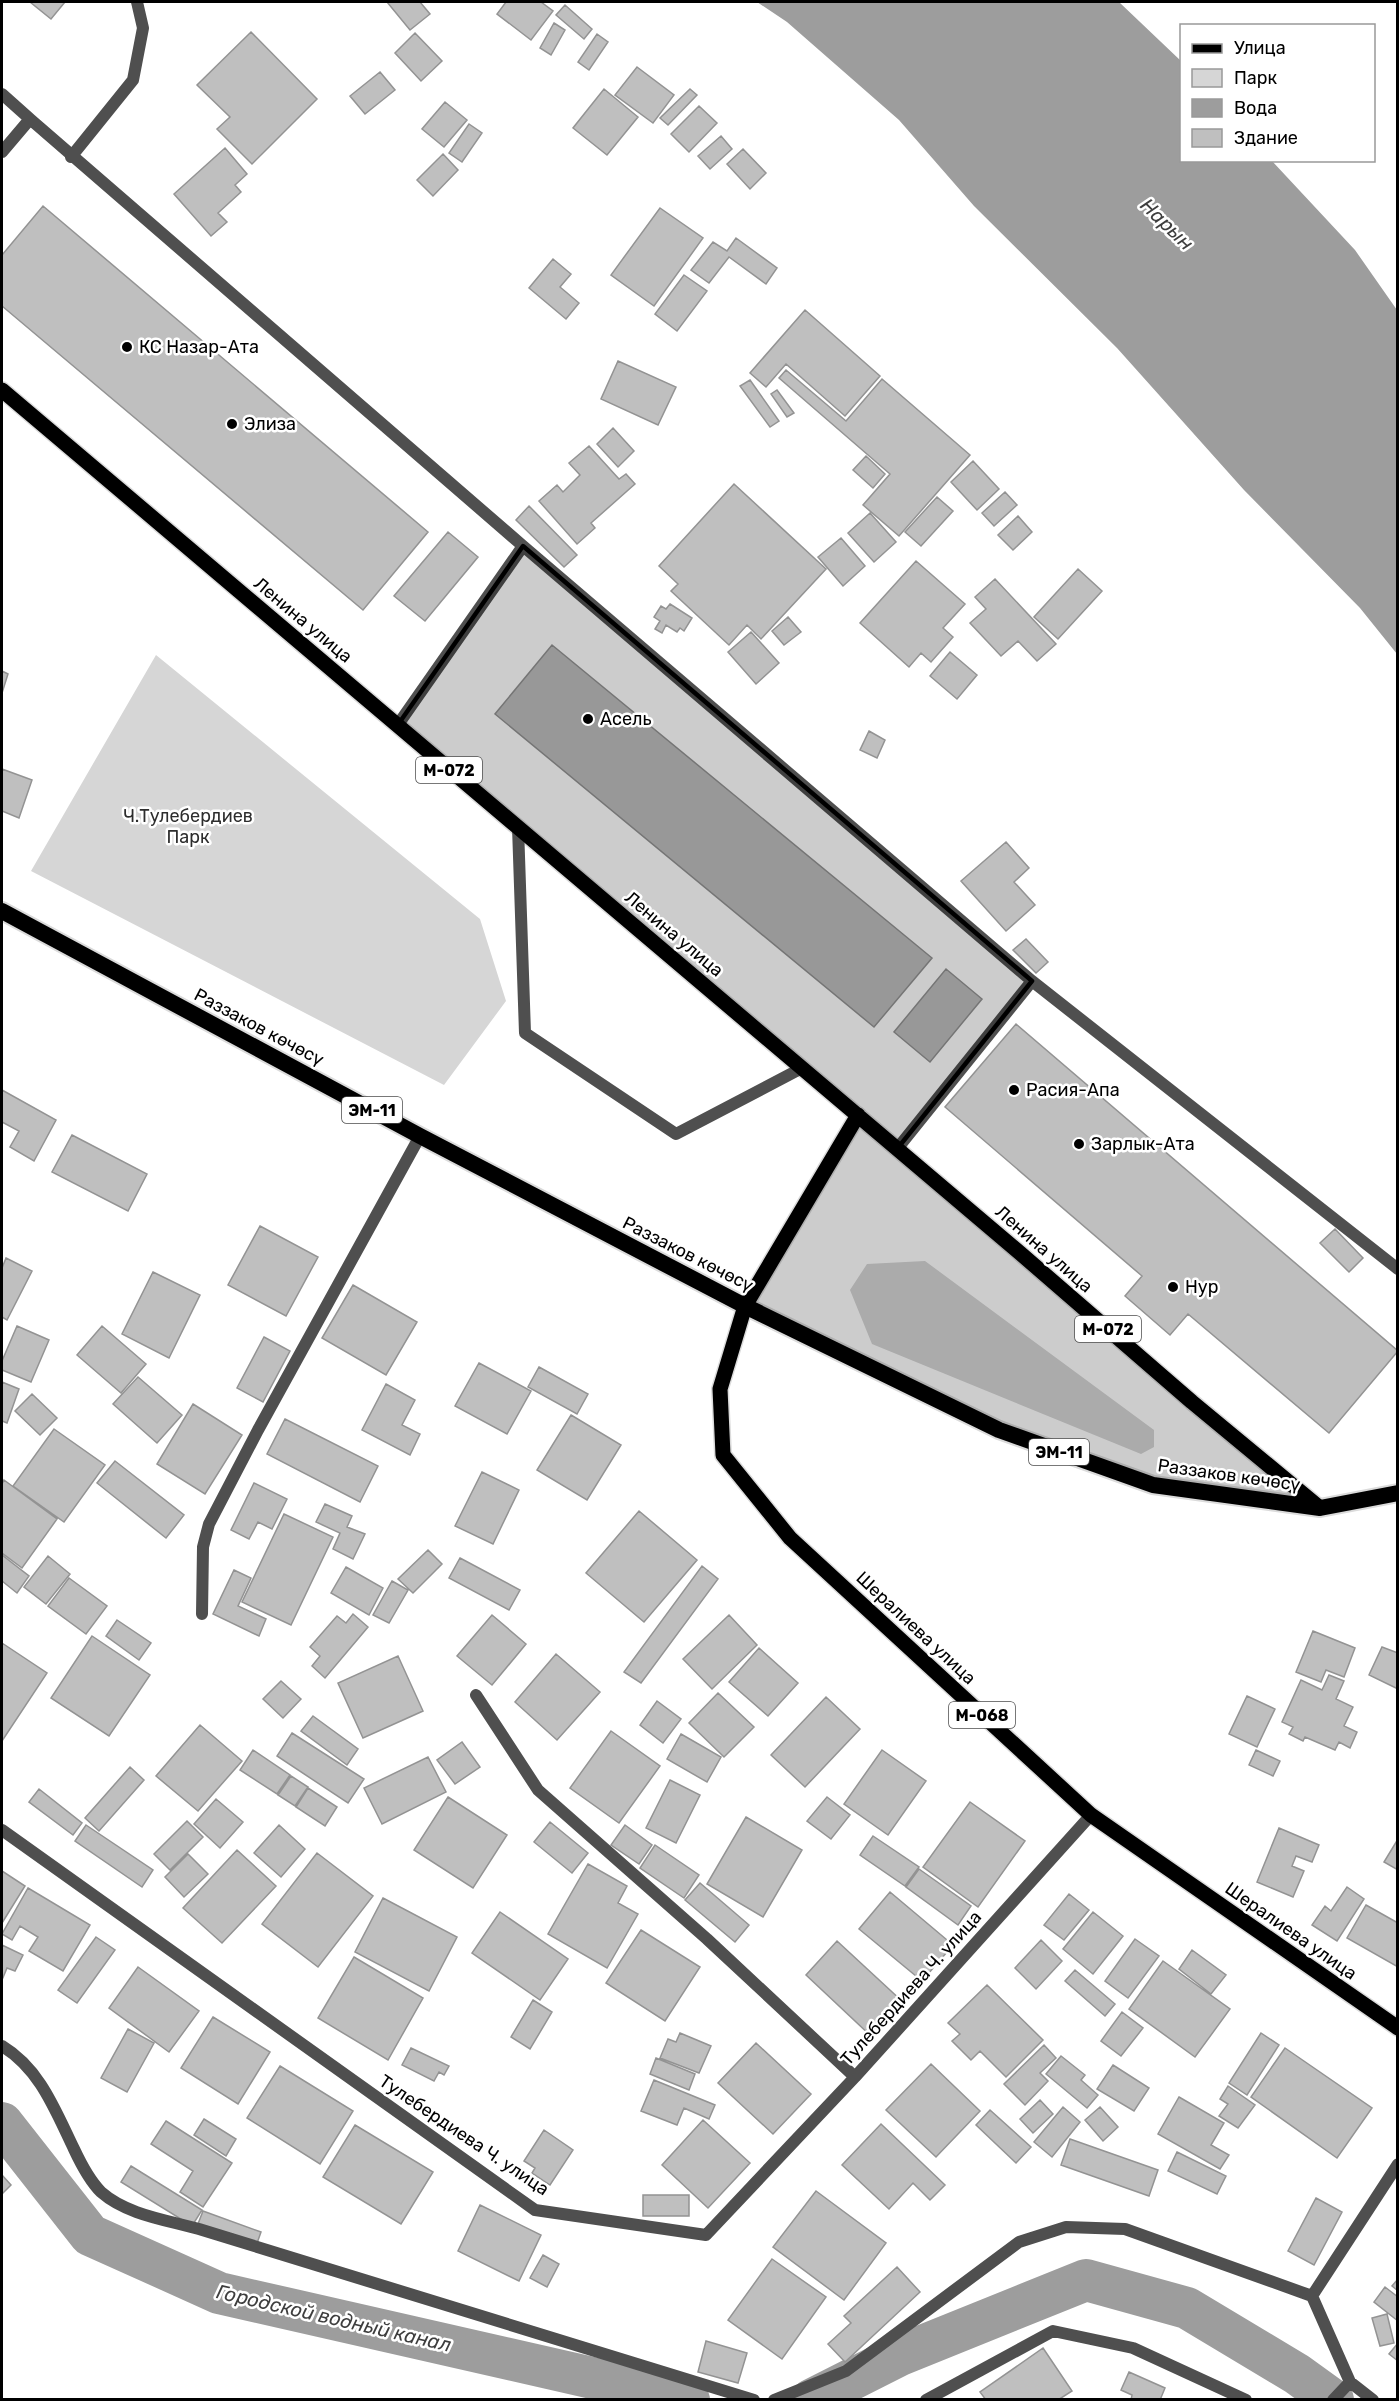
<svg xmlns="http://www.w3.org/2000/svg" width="1399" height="2401" font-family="Rubik,sans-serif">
	<rect width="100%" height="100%" fill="#fff"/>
	<path fill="#d6d6d6" d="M156,655L480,919L506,1001L444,1085L31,871Z
		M925,1261L1154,1430V1447L1141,1454L872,1344L850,1290L867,1264Z"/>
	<path fill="#9d9d9d" d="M757,2H1119L1181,61L1182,160L1272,161L1355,250L1397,310V654L1360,608L1244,490L1117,348L974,206L899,120L787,22Z"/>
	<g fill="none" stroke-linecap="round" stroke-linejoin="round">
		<path stroke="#9d9d9d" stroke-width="42" d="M2,2123L90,2235L219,2293L689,2400
			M811,2400L900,2355L1086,2280L1187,2308L1297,2374L1333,2400"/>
	</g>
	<path fill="#bfbfbf" stroke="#939393" stroke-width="1.5" d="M30,2H65L51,19Z
		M387,2H420L430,14L410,30Z
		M506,2H541L553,11L531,40L497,14Z
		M565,5L592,29L584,39L556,15Z
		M554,23L565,30L551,55L540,48Z
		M251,32L317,99L252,164L217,129L230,117L197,85Z
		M415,33L442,61L421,81L395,53Z
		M597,34L608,42L589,70L578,62Z
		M637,67L674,95L653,123L615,95Z
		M380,72L395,90L365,114L350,96Z
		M604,89L638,117L607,155L573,128Z
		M690,89L697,95L668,125L660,118Z
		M445,102L467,120L444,147L422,129Z
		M699,106L717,123L689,152L671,134Z
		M469,124L482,133L462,162L449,153Z
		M721,136L732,149L710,169L698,156Z
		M225,148L247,174L235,185L241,192L218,213L227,222L211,236L174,194Z
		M743,149L766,173L750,189L727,164Z
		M443,154L458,170L433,196L417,180Z
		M43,206L428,532L363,610L2,306V255Z
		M660,208L703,238L654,306L611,275Z
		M736,238L777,268L766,284L729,257L709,283L691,270L713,242L727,251Z
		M553,259L571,274L560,287L579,303L566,319L529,288Z
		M684,275L707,291L677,331L655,314Z
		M805,310L880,376L845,416L786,364L766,387L750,373Z
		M618,361L676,387L658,425L601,399Z
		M786,370L846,421L882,379L970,455L899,536L863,505L890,474L779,378Z
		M750,380L779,421L770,427L740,386Z
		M777,390L794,413L787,417L771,394Z
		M613,428L634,451L618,467L597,444Z
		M589,446L619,479L626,474L635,484L591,523L595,528L577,544L539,501L557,485L563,492L580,475L569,463Z
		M866,456L885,474L873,488L853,470Z
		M973,461L999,489L977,510L951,482Z
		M734,484L826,569L761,639L747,625L729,645L671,591L678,584L659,566Z
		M1005,492L1017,505L994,526L982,513Z
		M937,497L953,511L921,546L905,532Z
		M529,506L577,555L564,567L516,520Z
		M870,513L896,542L874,562L848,533Z
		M1018,516L1032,532L1013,550L998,535Z
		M448,532L478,557L425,621L394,596Z
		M841,538L865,566L843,586L818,557Z
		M916,561L965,604L943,628L953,637L931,662L921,653L909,667L860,623Z
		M1078,569L1102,591L1058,639L1034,617Z
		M995,579L1056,644L1037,661L1018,641L1001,656L970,623L986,609L975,597Z
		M670,604L692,618L684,631L680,628L677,632L666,625L662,633L655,629L660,621L654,617L661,606L666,609Z
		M788,617L801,632L784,645L772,631Z
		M751,632L779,663L756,684L728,652Z
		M552,645L932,958L874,1027L495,714Z
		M950,652L977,675L957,699L930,676Z
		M2,671L8,674L2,693Z
		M869,731L885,740L877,758L860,750Z
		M2,769L32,780L19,818L2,811Z
		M1006,842L1029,868L1014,882L1035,905L1006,931L961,881Z
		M1026,939L1048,962L1036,973L1013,950Z
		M946,969L982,999L930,1062L894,1032Z
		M1016,1024L1398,1351L1329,1433L1188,1314L1170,1335L1125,1296L1142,1276L945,1107Z
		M2,1090L56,1120L34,1161L10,1147L19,1131L2,1122Z
		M72,1135L147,1174L128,1211L52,1172Z
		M260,1226L318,1257L286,1316L228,1285Z
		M1335,1229L1363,1258L1349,1272L1320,1243Z
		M6,1258L32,1271L7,1320L2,1317V1268Z
		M153,1272L200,1295L169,1358L122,1334Z
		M353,1285L417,1322L386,1375L322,1338Z
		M17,1326L49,1340L31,1382L2,1370V1361Z
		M102,1326L146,1364L121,1393L77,1355Z
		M264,1337L290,1351L263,1402L237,1388Z
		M479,1363L531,1391L507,1434L455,1406Z
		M539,1367L588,1394L577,1414L528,1387Z
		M138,1377L182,1415L157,1443L113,1404Z
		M2,1382L19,1389L7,1423L2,1421Z
		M386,1384L415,1400L402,1425L420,1434L410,1455L362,1430Z
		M32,1394L57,1418L40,1435L15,1411Z
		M193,1404L242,1435L205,1494L157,1464Z
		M571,1415L621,1445L587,1500L537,1470Z
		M285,1419L378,1466L360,1502L267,1454Z
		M54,1429L105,1465L64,1522L13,1486Z
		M115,1461L184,1515L166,1538L97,1483Z
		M482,1472L519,1490L493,1544L455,1526Z
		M4,1480L57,1519L22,1568L2,1553V1484Z
		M254,1483L287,1499L272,1529L258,1522L249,1539L231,1530Z
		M325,1504L352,1516L347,1527L365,1534L353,1559L333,1549L340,1533L316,1522Z
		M639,1511L697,1560L644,1622L586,1573Z
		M284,1514L333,1537L291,1625L242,1602Z
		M428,1550L442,1564L413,1593L398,1579Z
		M2,1555L29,1576L17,1593L2,1581Z
		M48,1556L70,1574L46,1604L24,1587Z
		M460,1558L520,1590L509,1610L449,1578Z
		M702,1566L718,1579L641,1683L624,1672Z
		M346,1567L383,1588L369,1615L331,1593Z
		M234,1570L251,1578L238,1606L266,1619L259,1636L213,1614Z
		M69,1578L107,1606L86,1634L48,1606Z
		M392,1581L408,1590L389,1623L373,1615Z
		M353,1614L368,1627L325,1678L312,1666L320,1656L310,1647L337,1616L346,1623Z
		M492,1615L526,1644L492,1685L457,1656Z
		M729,1615L757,1645L712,1689L683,1659Z
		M117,1620L151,1643L139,1660L106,1636Z
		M1313,1631L1355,1648L1344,1677L1326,1670L1321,1682L1296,1672Z
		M92,1636L150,1675L109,1736L51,1698Z
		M2,1643L47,1673L2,1741Z
		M1382,1647L1398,1653V1689L1369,1675Z
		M759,1648L798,1683L768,1716L729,1682Z
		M556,1654L600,1692L557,1740L515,1702Z
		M398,1656L423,1711L363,1738L338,1683Z
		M1329,1675L1344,1681L1336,1699L1353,1707L1344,1726L1357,1732L1350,1748L1339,1742L1335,1750L1305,1737L1303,1741L1289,1734L1293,1727L1282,1722L1301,1680L1322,1690Z
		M281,1681L301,1699L283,1718L263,1699Z
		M718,1693L754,1727L724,1757L689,1723Z
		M1247,1696L1275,1709L1257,1747L1229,1734Z
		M826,1697L860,1729L805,1787L771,1755Z
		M657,1701L681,1719L663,1743L640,1725Z
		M313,1716L358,1749L347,1765L301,1731Z
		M200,1725L242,1761L198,1811L156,1776Z
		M611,1731L660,1766L619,1823L570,1788Z
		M292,1733L364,1779L348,1803L277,1756Z
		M681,1734L721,1757L707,1782L667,1759Z
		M462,1742L480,1767L455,1784L437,1760Z
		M253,1750L290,1775L277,1794L240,1770Z
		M882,1750L926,1781L888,1835L844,1804Z
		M1256,1750L1280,1761L1273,1776L1249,1765Z
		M428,1757L446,1792L382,1824L364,1788Z
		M130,1767L144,1780L99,1831L85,1818Z
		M291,1776L308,1787L295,1806L278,1795Z
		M670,1780L700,1795L676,1843L646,1828Z
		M308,1788L337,1807L325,1826L296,1807Z
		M39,1789L82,1823L73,1835L29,1802Z
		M448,1797L507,1835L473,1888L414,1850Z
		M827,1797L850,1815L831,1839L807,1821Z
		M216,1799L243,1822L220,1848L194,1824Z
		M970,1802L1025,1841L978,1907L923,1867Z
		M746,1817L802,1850L763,1917L707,1884Z
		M187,1821L203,1837L170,1870L154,1854Z
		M550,1822L588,1853L572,1873L534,1842Z
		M86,1825L153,1870L142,1887L75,1841Z
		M279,1825L305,1849L281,1877L254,1853Z
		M625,1825L652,1845L639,1864L611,1845Z
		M1279,1828L1319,1845L1312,1862L1296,1856L1292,1866L1304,1871L1293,1897L1257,1882Z
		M873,1836L919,1867L905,1886L860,1855Z
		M1398,1839V1870L1384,1862Z
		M655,1845L699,1875L684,1898L640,1868Z
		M237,1850L276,1886L222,1943L183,1908Z
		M317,1853L373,1896L318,1967L262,1924Z
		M188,1854L208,1874L184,1897L165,1877Z
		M588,1864L627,1886L618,1903L638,1914L607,1968L548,1934Z
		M919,1869L971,1906L958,1925L906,1887Z
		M2,1871L25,1886L2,1923Z
		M700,1883L749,1925L735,1942L685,1900Z
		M1347,1887L1364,1899L1337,1941L1312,1925L1325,1906L1331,1911Z
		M28,1888L90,1925L63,1971L29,1951L38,1937L20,1926L12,1940L2,1934Z
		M890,1892L953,1945L922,1981L859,1929Z
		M1069,1894L1089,1910L1064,1940L1044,1925Z
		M383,1898L457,1937L429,1991L355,1952Z
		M1366,1905L1398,1923V1967L1347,1938Z
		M500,1912L568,1959L540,2000L472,1953Z
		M1093,1912L1123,1936L1093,1974L1063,1949Z
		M641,1930L700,1967L665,2021L606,1983Z
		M96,1937L115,1950L77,2003L58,1990Z
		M1135,1939L1159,1956L1128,1998L1105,1981Z
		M1041,1940L1062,1961L1036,1989L1015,1968Z
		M837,1941L904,2003L872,2037L806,1975Z
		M2,1945L23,1955L15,1971L7,1968L2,1980Z
		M1192,1950L1226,1975L1211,1994L1179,1969Z
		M354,1957L423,1998L388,2060L318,2018Z
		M1163,1961L1230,2009L1195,2057L1129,2009Z
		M138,1967L199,2011L169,2052L109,2008Z
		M1075,1970L1115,2004L1105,2016L1065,1981Z
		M987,1985L1043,2040L1006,2077L980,2051L971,2060L952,2041L960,2034L948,2023Z
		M533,2000L552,2012L530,2049L511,2037Z
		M1122,2012L1143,2028L1121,2056L1101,2041Z
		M213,2017L270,2052L238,2104L181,2068Z
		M128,2029L154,2043L127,2092L101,2078Z
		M680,2033L711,2046L699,2073L660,2058L668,2039L676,2042Z
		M1261,2033L1279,2045L1247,2095L1229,2083Z
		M756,2043L811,2094L773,2134L718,2083Z
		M1044,2045L1056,2058L1040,2073L1048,2081L1025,2105L1004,2084Z
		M411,2048L449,2066L444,2075L439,2072L434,2081L402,2065Z
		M1285,2048L1372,2108L1337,2158L1251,2097Z
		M1061,2056L1085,2075L1081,2080L1098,2095L1087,2108L1046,2074Z
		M656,2058L695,2074L689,2090L650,2074Z
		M931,2064L980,2111L936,2157L886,2110Z
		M1113,2065L1149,2088L1134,2111L1097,2089Z
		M280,2066L353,2111L320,2164L247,2118Z
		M654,2080L715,2105L709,2119L684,2108L677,2125L641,2111Z
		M1228,2086L1255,2105L1238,2128L1219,2116L1228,2104L1220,2099Z
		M1179,2097L1224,2123L1211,2145L1229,2155L1220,2169L1158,2134Z
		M1040,2100L1053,2114L1033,2133L1020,2119Z
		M1063,2107L1080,2122L1052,2157L1034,2142Z
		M1100,2107L1118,2127L1103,2141L1085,2120Z
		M990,2110L1031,2147L1016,2163L976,2125Z
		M204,2119L236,2139L226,2156L194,2135Z
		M703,2120L750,2163L708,2208L662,2165Z
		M166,2121L232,2163L203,2207L180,2192L193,2171L151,2144Z
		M881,2124L945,2185L930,2200L913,2183L889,2209L842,2165Z
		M355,2125L433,2172L401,2224L323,2177Z
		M544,2130L573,2150L550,2185L532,2173L535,2168L524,2161Z
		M1070,2139L1158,2170L1149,2196L1061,2165Z
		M1177,2152L1226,2176L1217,2194L1168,2171Z
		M131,2166L202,2210L192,2226L121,2182Z
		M2,2175L11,2185L2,2194Z
		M816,2191L886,2243L844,2300L773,2247Z
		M643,2195H689V2216H643Z
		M1316,2198L1342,2212L1314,2265L1288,2251Z
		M480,2205L541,2235L519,2281L458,2251Z
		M203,2211L261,2232L255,2249L196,2229Z
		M543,2255L559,2264L547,2287L530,2278Z
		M772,2259L826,2297L782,2359L728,2320Z
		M897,2267L920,2292L845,2362L828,2344L851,2323L844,2316Z
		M1398,2279V2291L1392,2286Z
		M1385,2287L1398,2297V2321L1374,2302Z
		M1387,2314L1394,2343L1380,2346L1372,2318Z
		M706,2341L747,2353L738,2383L698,2372Z
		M1398,2343V2361L1389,2354Z
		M1043,2348L1072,2391L1058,2400H986L980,2392Z
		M1129,2372L1165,2388L1160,2400H1131L1132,2395L1121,2390Z"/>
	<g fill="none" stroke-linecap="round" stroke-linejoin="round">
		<defs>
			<path id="primary" d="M2,390L1020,1253L1192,1402L1320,1508
				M858,1115L745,1306L720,1389L723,1455L790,1538L1091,1815L1398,2028"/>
			<path id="trunk" d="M2,911L420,1136L745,1306L999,1430L1153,1485L1320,1508L1398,1493"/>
		</defs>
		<use href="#primary" stroke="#dbdbdb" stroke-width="18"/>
		<use href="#trunk" stroke="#dbdbdb" stroke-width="20"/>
		<path stroke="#4f4f4f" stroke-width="12" d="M518,827L525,1033L676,1134L802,1068"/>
		<path stroke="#4f4f4f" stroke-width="12" d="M2,94L30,119L2,152
			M30,119L523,546L1032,981L1398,1269
			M71,157L133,80L143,28L137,2
			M397,726L523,546
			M897,1149L1032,981
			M202,1614L203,1547L209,1524L258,1430L420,1136
			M476,1695L538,1790L707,1939L855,2077
			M2,1830L535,2210L706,2235L855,2077L1091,1815
			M2,2046C40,2069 55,2110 74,2149C81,2164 89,2180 101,2192C127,2215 167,2220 199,2229L754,2400
			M1312,2296L1398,2164
			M774,2400L846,2371L1019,2242L1066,2227L1125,2229L1312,2296L1350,2382L1373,2400
			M926,2400L1053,2331L1133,2348L1246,2400
			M1333,2400L1350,2382"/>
		<use href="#primary" stroke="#000" stroke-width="15"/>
		<use href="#trunk" stroke="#000" stroke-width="16"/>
	</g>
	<path fill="#000" fill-opacity="0.2" stroke="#000" stroke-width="4.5" stroke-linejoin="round" d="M523,546L1032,981L897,1149L1320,1508L1153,1485L999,1430L745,1306L858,1115L397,726Z"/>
	<g fill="#000" stroke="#fff" stroke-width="2">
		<circle cx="127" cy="347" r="6"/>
		<circle cx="232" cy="424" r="6"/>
		<circle cx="588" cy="719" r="6"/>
		<circle cx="1014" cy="1090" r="6"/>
		<circle cx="1079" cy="1144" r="6"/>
		<circle cx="1173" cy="1287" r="6"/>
	</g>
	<g text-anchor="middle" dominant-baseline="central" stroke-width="5" stroke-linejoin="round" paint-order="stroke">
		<g fill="#fff" stroke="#4c4c4c" stroke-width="1.5">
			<rect x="416" y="757" width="66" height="26" rx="4.5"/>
			<rect x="342" y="1097" width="60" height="26" rx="4.5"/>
			<rect x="1075" y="1316" width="66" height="26" rx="4.5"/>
			<rect x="1029" y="1439" width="60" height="26" rx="4.5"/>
			<rect x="949" y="1702" width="66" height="26" rx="4.5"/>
		</g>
		<g font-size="16" font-weight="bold" fill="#000">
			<text x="449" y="770">М-072</text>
			<text x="372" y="1110">ЭМ-11</text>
			<text x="1108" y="1329">М-072</text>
			<text x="1059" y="1452">ЭМ-11</text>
			<text x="982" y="1715">М-068</text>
		</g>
		<g font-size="18" fill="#000" stroke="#fff" text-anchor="start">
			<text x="139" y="347">КС Назар-Ата</text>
			<text x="244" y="424">Элиза</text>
			<text x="600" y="719">Асель</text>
			<text x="1026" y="1090">Расия-Апа</text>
			<text x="1091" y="1144">Зарлык-Ата</text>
			<text x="1185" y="1287">Нур</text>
		</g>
		<g font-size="18" fill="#000" stroke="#fff">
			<text transform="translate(303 620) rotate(40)">Ленина улица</text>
			<text transform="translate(674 934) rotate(40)">Ленина улица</text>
			<text transform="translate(259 1027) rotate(28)">Раззаков көчөсү</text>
			<text transform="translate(1044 1249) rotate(41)">Ленина улица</text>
			<text transform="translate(688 1254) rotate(27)">Раззаков көчөсү</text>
			<text transform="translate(1229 1475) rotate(8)">Раззаков көчөсү</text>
			<text transform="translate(916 1628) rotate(43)">Шералиева улица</text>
			<text transform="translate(1291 1931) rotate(35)">Шералиева улица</text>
			<text transform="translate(911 1988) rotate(-48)">Тулебердиева Ч. улица</text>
			<text transform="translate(464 2135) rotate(34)">Тулебердиева Ч. улица</text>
		</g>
		<g font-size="18" fill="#2d2d2d" stroke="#fff">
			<text x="188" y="816">Ч.Тулебердиев<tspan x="188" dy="21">Парк</tspan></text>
		</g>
		<g font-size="20" font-style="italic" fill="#3e3e3e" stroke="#fff">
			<text transform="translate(1167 224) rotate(44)">Нарын</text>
			<text transform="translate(334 2318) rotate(13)">Городской водный канал</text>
		</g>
	</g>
	<rect width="1399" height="2401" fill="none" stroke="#000000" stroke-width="6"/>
	<rect x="1180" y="24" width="195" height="138" fill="#ffffff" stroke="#999999" stroke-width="1.5"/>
	<rect x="1192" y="44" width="30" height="9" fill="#000000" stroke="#999999" stroke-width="1.5"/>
	<text x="1234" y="54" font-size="18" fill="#000000">Улица</text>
	<rect x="1192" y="69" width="30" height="18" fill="#d6d6d6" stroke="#999999" stroke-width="1.5"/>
	<text x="1234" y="84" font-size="18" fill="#000000">Парк</text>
	<rect x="1192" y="99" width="30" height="18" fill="#9d9d9d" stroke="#999999" stroke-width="1.5"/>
	<text x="1234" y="114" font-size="18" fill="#000000">Вода</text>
	<rect x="1192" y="129" width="30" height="18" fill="#bfbfbf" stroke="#999999" stroke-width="1.5"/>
	<text x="1234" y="144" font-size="18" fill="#000000">Здание</text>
</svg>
